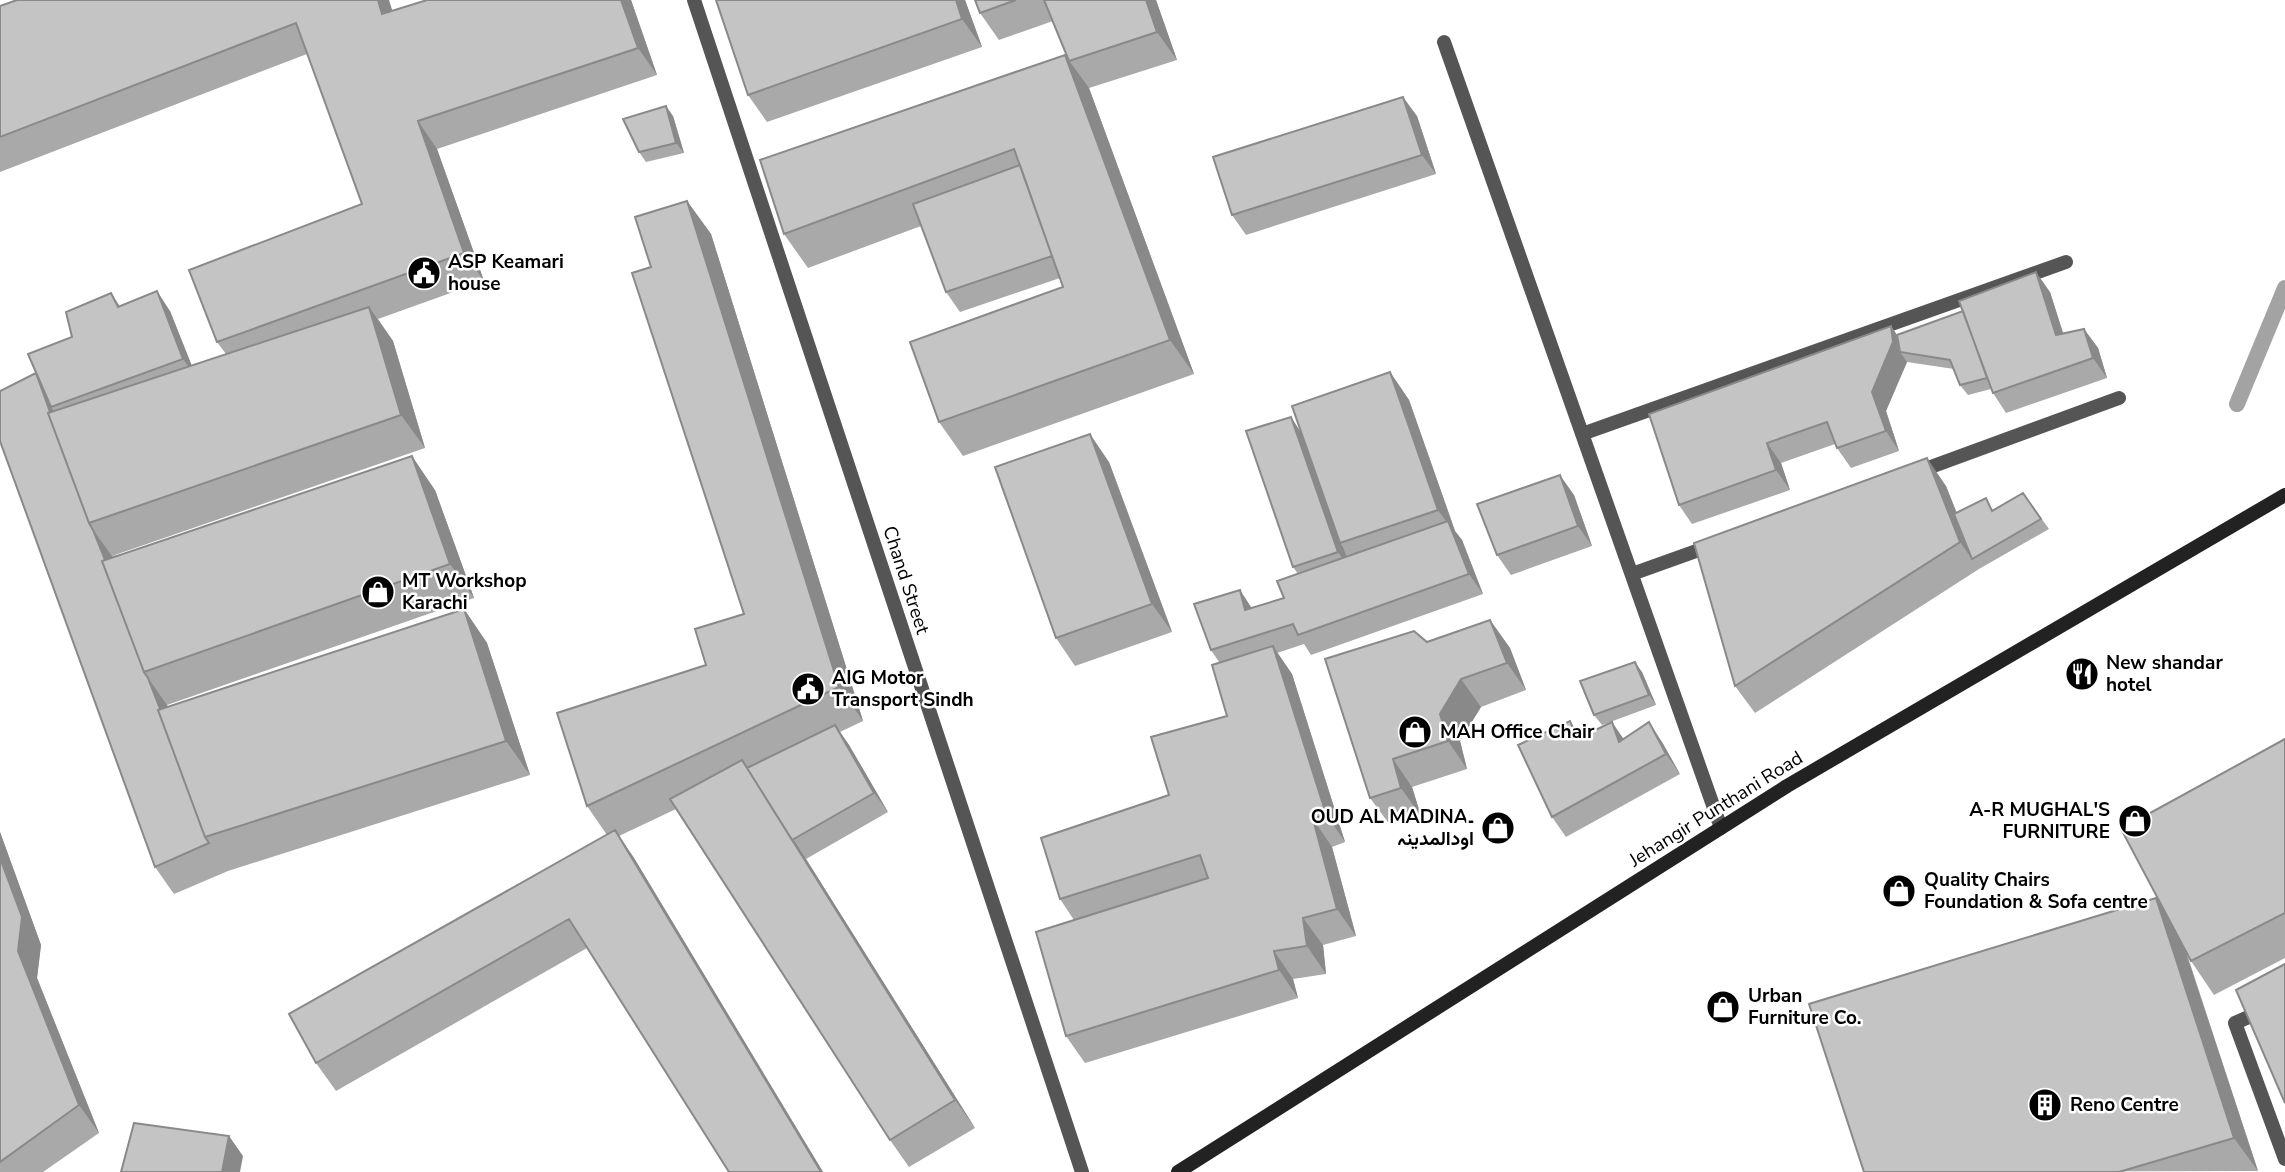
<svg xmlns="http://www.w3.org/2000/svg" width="2285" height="1172" font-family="'Nunito Sans',Vazirmatn,sans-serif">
	<rect width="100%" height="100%" fill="#fff"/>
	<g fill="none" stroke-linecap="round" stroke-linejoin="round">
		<path stroke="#a3a3a3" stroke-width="16" d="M2237,404L2285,288"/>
		<path stroke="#555" stroke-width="14" d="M2285,1001L2235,1023L2285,1159"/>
		<path stroke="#555" stroke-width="14" d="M694,0L1082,1172
			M1444,42L1721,828
			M1582,434L2066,262
			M1917,472L2119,398
			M1632,574L1713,545"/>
		<path stroke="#222" stroke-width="14" d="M1178,1172L1787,786L2285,495"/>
	</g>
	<path fill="#a9a9a9" d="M631,0L657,75L437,149L484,281L378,319L393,341L425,448L112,556L435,490L474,598L167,705L168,707L464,609L487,643L530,775L228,871L174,894L155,867L36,373L72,337L111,293L120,306L170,311L192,366L226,354L217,342L362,204L307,54L0,172V6L392,11Z
		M716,0H965L982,47L767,122L748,95Z
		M975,0H1156L1177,60L1089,88L1194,374L963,456L939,422L1063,287L1060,278L960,312L946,292L921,226L808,268L784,234L1069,61L1053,21L999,40L980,13Z
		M673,116L684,153L646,162L639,152Z
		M1417,116L1436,174L1246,235L1232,215Z
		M687,201L711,234L863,721L840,732L849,745L888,812L806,859L975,1128L909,1167L890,1140L676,809L619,836L634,858L823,1172H729L587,948L336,1091L316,1063L607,835L587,806L706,665L744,614L651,267Z
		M2050,292L2063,333L2084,329L2098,348L2107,378L2006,413L1993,393L1991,389L1968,395L1960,385L1954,369L1907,362L1886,411L1899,451L1851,468L1837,448L1835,444L1781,463L1790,490L1692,524L1679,505L1891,326L1897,335Z
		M1390,372L1409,400L1455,531L1462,540L1483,594L1311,655L1304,644L1277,653L1292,674L1345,842L1332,847L1356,936L1323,945L1326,974L1293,979L1298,998L1085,1063L1066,1036L1074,920L1060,899L1169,795L1227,716L1219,662L1211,650L1252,608L1284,598L1298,574L1293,567L1302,433Z
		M1109,462L1172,632L1075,666L1056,638Z
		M1946,486L1957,513L1994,510L2023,493L2049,529L1979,569L1755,713L1735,686Z
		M1574,495L1592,546L1511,575L1497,555Z
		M1490,620L1510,648L1526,690L1481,707L1460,741L1467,769L1412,787L1421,816L1390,825L1370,798L1427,642Z
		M1642,672L1656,705L1602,725L1594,715Z
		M1581,737L1662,742L1680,774L1566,837L1552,817Z
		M2285,739V958L2214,995L2191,961L2186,951L2258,1171L1864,1172L2156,898L2164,910Z
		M0,832L41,945L37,978L99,1133L43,1172H0Z"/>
	<path fill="#898989" d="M378,0H389L402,41L382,14Z
		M621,0H631L657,75L638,48Z
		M956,0H965L982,47L962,19Z
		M1146,0H1156L1177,60L1157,32Z
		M1065,55L1089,88L1194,374L1170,340Z
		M1403,97L1417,116L1436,174L1422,155Z
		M666,106L673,116L684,153L676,143Z
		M418,121L437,149L484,281L464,253Z
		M687,201L711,234L863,721L839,687Z
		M2036,272L2050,292L2070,355L2056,335Z
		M157,291L170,311L197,379L183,359Z
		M369,307L393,341L425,448L401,415Z
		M1891,326L1904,346L1900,352L1907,362L1886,411L1899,451L1886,431L1872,392Z
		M2084,329L2098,348L2107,378L2093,358Z
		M1390,372L1409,400L1455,531L1462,540L1483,594L1469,574L1451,528L1438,510Z
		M36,373L51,407L64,426L91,522Z
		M1291,417L1304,437L1340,543L1343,547L1352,572L1338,552Z
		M1090,434L1109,462L1172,632L1152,604Z
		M1767,443L1781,463L1790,490L1776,470Z
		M412,456L435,490L474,598L450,564Z
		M1927,458L1946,486L1974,558L1972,559L1960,542Z
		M1560,475L1574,495L1592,546L1578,526Z
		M93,530L112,556L154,668L145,671Z
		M1240,590L1253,610H1245Z
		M464,609L487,643L530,775L506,741Z
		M1490,620L1510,648L1526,690L1507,663Z
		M1273,646L1292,674L1345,842L1326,814Z
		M1635,662L1642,672L1656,705L1649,695Z
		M148,678L167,705L215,834L206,837Z
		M1461,679L1481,707L1460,741L1467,769L1448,741L1440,714Z
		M1570,721L1584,741L1577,739Z
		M1612,722L1625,741L1619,742Z
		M1649,722L1662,742L1680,774L1666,754Z
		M835,725L849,745L888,812L874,793Z
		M1393,759L1412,787L1421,816L1401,788Z
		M742,760L806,859L975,1128L955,1100Z
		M1313,819L1332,847L1356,936L1337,909Z
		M615,830L634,858L823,1172H821Z
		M0,832L41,945L37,978L99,1133L79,1105L18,951L0,858Z
		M2156,898L2179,932L2258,1171L2234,1138Z
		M1303,918L1323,945L1326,974L1307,946Z
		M1274,951L1293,979L1298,998L1279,970Z
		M229,1136L243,1156L240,1172H222Z"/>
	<path fill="#c4c4c4" stroke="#898989" stroke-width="2" d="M17,0H378L382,14L427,0H621L638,48L418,121L464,253L217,342L189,270L362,204L296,23L0,137V6Z
		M716,0H956L962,19L748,95Z
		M975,0H1016L980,13Z
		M1044,0H1146L1157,32L1069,61Z
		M1065,55L1170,340L939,422L910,342L1063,287L1014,149L784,234L760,160Z
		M1403,97L1422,155L1232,215L1213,157Z
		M666,106L676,143L639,152L623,119Z
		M1020,165L1052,256L946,292L913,204Z
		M687,201L839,687L587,806L557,713L706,665L695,629L744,614L632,273L651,267L635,217Z
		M2036,272L2056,335L2084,329L2093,358L1993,393L1959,301Z
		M157,291L183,359L51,407L28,354L72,337L66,312L111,293L118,307Z
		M369,307L401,415L89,523L48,413Z
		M1963,311L1987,378L1960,385L1950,360L1900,352L1897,335Z
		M1891,326L1893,342L1872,392L1886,431L1837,448L1827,422L1767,443L1776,470L1679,505L1649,414Z
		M1390,372L1438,510L1340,543L1292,406Z
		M36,373L50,412L48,413L89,523L93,530L105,560L102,561L144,672L148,678L160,709L158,710L205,837L209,843L155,867L0,441V391Z
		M1291,417L1338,552L1293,567L1246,431Z
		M1090,434L1152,604L1056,638L995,467Z
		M412,456L450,564L144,672L102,561Z
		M1927,458L1960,542L1735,686L1694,543Z
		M1560,475L1578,526L1497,555L1477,504Z
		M2023,493L2041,519L1972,559L1954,514L1986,498L1992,511Z
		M1448,521L1469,574L1298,635L1293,624L1211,650L1194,604L1240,590L1245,610L1284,598L1277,581Z
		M464,609L506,741L205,837L158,710Z
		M1490,620L1507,663L1461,679L1440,714L1448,741L1393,759L1401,788L1370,798L1325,659L1414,631L1427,642Z
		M1273,646L1326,814L1313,819L1337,909L1303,918L1307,946L1274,951L1279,970L1066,1036L1036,932L1208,878L1200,855L1060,899L1041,838L1169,795L1151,737L1227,716L1212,665Z
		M1635,662L1649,695L1594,715L1580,681Z
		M1570,721L1577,739L1612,722L1619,742L1649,722L1666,754L1552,817L1518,745Z
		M835,725L874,793L792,840L747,768Z
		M2285,739V913L2191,961L2121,829Z
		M742,760L955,1100L890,1140L670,799Z
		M615,830L821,1172H729L569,919L316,1063L289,1014Z
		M0,858L22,917L18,951L79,1105L0,1162Z
		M2156,898L2234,1138L2119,1172H1864L1809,1004Z
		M2285,964V1103L2236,990Z
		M134,1123L229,1136L222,1172H121Z"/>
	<defs>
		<symbol id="civic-disc" viewBox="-11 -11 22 22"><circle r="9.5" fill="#000" stroke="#fff"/><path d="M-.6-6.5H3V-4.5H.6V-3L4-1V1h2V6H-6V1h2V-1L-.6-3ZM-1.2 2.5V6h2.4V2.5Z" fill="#fff"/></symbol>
		<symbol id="shop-disc" viewBox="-11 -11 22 22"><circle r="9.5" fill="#000" stroke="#fff"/><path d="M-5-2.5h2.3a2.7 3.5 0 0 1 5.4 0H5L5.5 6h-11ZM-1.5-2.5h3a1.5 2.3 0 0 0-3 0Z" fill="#fff"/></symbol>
		<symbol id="restaurant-disc" viewBox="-11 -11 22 22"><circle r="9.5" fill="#000" stroke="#fff"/><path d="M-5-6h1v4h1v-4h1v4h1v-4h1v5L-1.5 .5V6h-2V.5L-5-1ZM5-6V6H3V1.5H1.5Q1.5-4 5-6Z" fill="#fff"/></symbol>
		<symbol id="building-disc" viewBox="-11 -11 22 22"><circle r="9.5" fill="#000" stroke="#fff"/><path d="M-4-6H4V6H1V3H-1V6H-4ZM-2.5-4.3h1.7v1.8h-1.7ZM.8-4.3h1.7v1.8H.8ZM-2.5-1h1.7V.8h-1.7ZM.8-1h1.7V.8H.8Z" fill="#fff"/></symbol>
	</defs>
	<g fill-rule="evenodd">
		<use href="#civic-disc" x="405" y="254" width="38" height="38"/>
		<use href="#shop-disc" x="359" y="573" width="38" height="38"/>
		<use href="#restaurant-disc" x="2063" y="655" width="38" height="38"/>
		<use href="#civic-disc" x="789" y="670" width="38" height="38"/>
		<use href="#shop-disc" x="1396" y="713" width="38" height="38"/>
		<use href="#shop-disc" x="2116" y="802" width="38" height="38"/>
		<use href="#shop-disc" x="1479" y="809" width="38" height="38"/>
		<use href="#shop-disc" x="1880" y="872" width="38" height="38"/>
		<use href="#shop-disc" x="1704" y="988" width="38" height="38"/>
		<use href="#building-disc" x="2026" y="1086" width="38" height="38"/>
	</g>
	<g text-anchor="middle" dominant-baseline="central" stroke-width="5" stroke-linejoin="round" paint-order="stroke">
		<g font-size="19" font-weight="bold" fill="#000" stroke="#fff" text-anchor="start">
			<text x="448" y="262">ASP Keamari<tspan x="448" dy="22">house</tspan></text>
			<text x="402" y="581">MT Workshop<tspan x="402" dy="22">Karachi</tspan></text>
			<text x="2106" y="663">New shandar<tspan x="2106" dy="22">hotel</tspan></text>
			<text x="832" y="678">AIG Motor<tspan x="832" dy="22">Transport Sindh</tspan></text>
			<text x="1440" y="732">MAH Office Chair</text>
			<text x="2110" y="810" text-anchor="end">A-R MUGHAL'S<tspan x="2110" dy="22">FURNITURE</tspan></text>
			<text x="1474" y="817" text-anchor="end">OUD AL MADINA۔<tspan x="1474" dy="22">اودالمدینہ</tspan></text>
			<text x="1924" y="880">Quality Chairs<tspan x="1924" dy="22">Foundation &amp; Sofa centre</tspan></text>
			<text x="1748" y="996">Urban<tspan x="1748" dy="22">Furniture Co.</tspan></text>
			<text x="2070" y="1105">Reno Centre</text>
		</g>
		<g font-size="19" fill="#000" stroke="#fff">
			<text transform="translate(906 580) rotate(72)">Chand Street</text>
			<text transform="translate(1716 809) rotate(-32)">Jehangir Punthani Road</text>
		</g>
	</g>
</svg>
